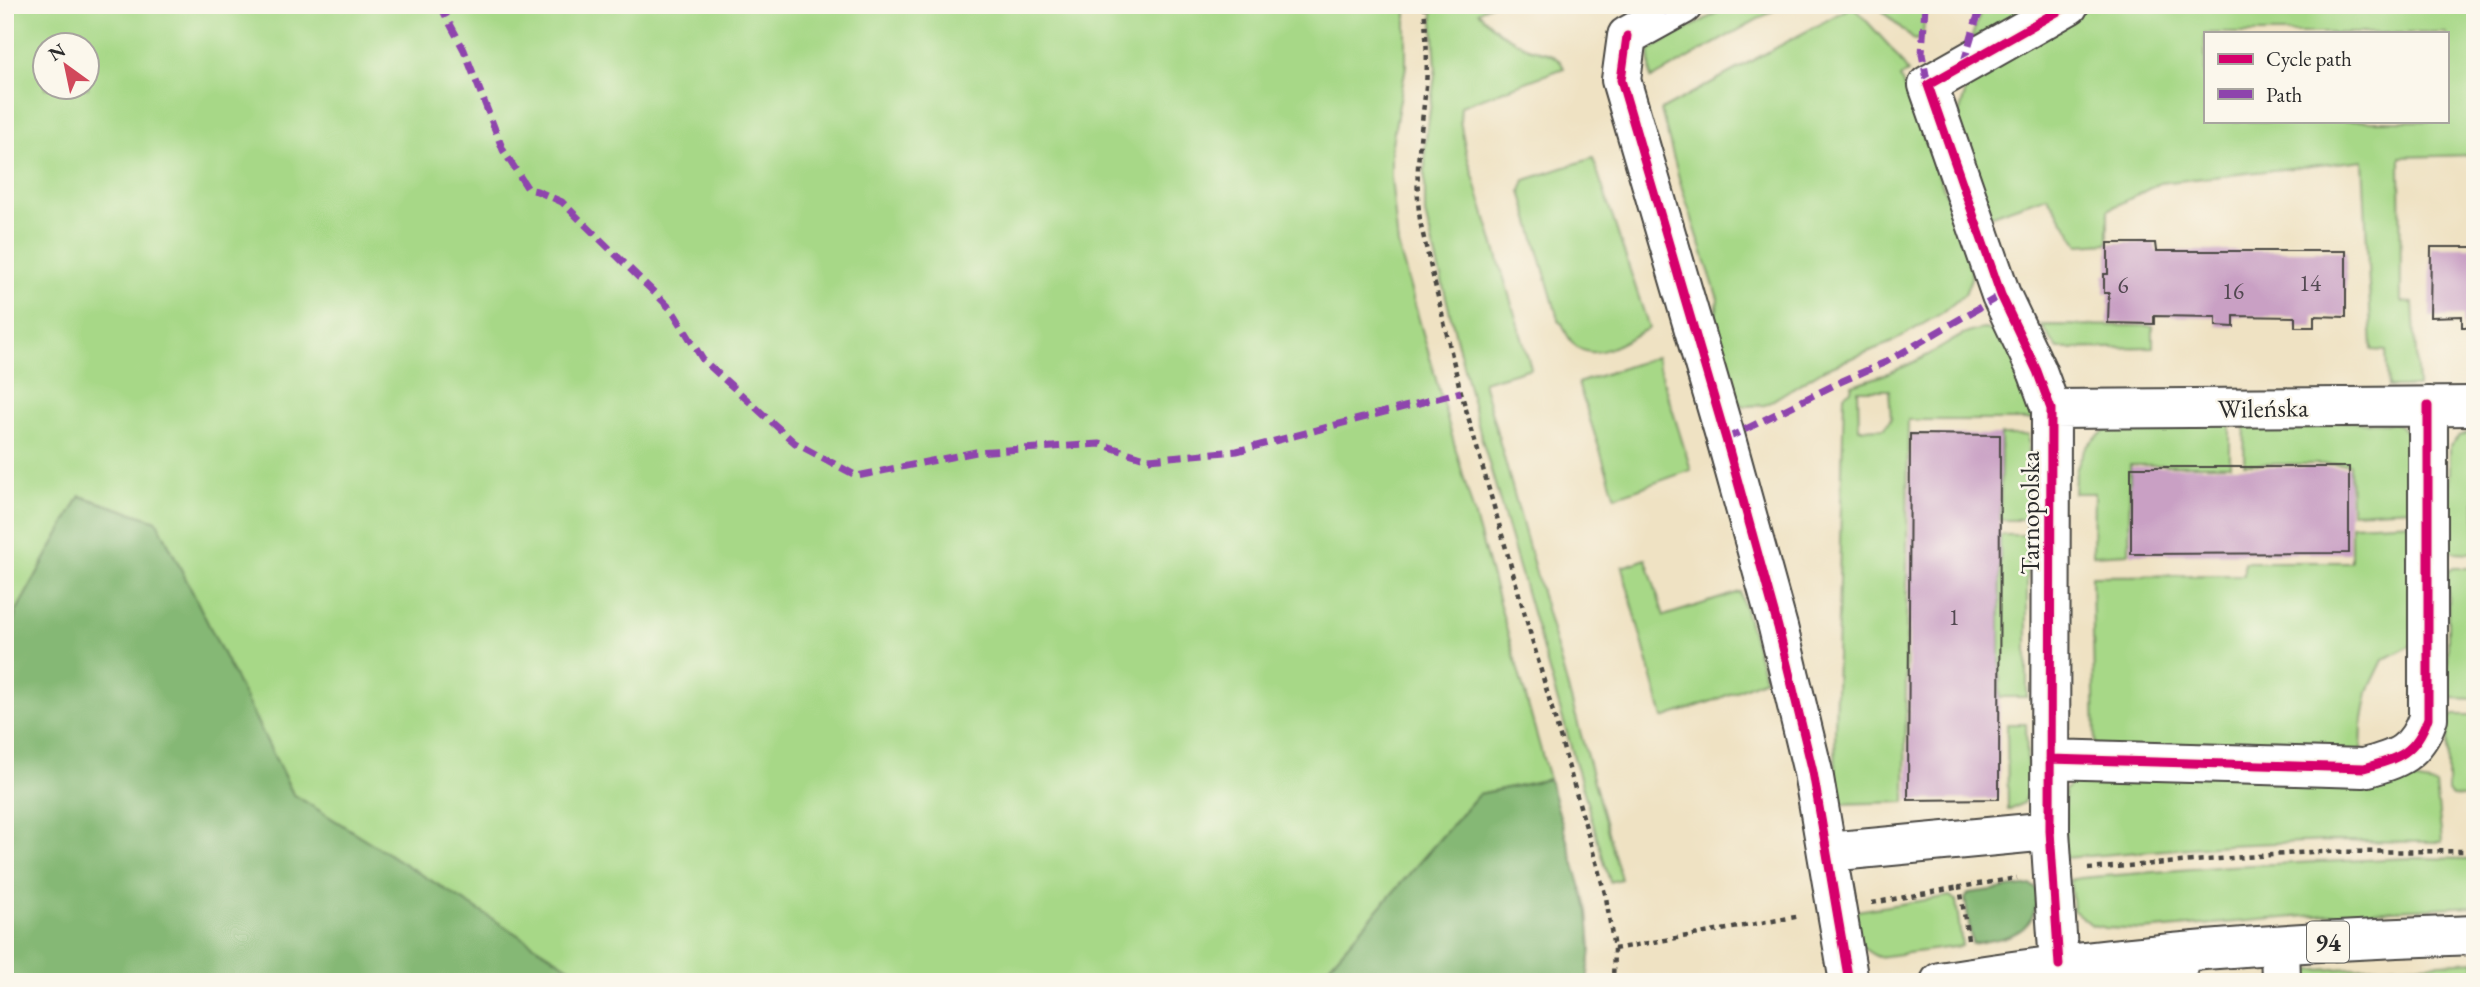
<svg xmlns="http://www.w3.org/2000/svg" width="2480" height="987" font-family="'EB Garamond',serif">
	<rect width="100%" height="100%" fill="#fbf7ec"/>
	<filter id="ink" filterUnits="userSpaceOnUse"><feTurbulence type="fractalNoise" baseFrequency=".0143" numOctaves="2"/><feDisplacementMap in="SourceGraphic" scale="14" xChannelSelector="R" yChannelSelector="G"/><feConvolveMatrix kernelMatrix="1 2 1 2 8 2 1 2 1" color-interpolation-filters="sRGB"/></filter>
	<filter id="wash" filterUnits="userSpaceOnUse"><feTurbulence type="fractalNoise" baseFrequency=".00686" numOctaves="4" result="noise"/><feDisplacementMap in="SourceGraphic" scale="28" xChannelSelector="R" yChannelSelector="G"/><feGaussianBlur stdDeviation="1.57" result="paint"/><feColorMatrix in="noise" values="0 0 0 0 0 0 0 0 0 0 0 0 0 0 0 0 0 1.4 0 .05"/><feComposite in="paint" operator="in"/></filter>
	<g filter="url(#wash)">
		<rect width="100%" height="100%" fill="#efe2c3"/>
		<path fill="#a7d887" stroke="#698259" stroke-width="2" fill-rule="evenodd" d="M5,5H1406V66L1391,149V177L1398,245L1549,779L1479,794L1328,967L1248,982H593L293,794L157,521L80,496L16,612L5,671ZM46,46H88V88H46Z
			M1432,5H1490L1478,12L1499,32L1528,48L1550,54L1560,61L1564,68L1461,106L1460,121L1466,152L1531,368L1483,382L1621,879L1610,882L1481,436L1425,214V145L1436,68Z
			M1731,5H1783L1651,79L1649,50Z
			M1876,5H1925L1923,36L1916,40L1913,39Z
			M1983,5H2040L1971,39Z
			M2088,5H2475V155L2400,157L2401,302L2413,303L2418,387H2388L2386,351L2372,350L2363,160L2160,183L2108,210V243L2079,245L2047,196L1986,217L1958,117L1967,87L1974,75ZM2205,33H2447V121H2205Z
			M1853,6L1891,48L1908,72L1900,77L1971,258V278L1965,294L1942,313L1890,343L1824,369L1765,405L1744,406L1732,397L1705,336L1717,309L1718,299L1680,182L1661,110Z
			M1593,158L1649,328C1616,345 1580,375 1562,323L1559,322L1521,191L1525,180Z
			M2041,325L2153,326V347L2058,349Z
			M1984,329L2000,333L2007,338L2035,420H1908L1905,802L1836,804L1835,729L1844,395L1851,390L1852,385C1877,378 1901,369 1924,357C1944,348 1961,331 1984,329ZM1858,390H1889L1891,419L1884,428L1859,429Z
			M1656,357L1691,470L1615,497L1578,383Z
			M2245,419L2394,423L2405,430L2411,439L2415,509L2351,512L2350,464H2244Z
			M2230,421V465H2130L2129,553L2093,555L2094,493H2074C2074,460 2086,437 2118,425Z
			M2475,430V553L2453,552L2449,547L2450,446L2459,436Z
			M2001,435H2028V520H2000Z
			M2416,522V643L2383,660L2368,691L2362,725L2361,753L2095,750L2092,576L2244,575V562H2351V525Z
			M2000,535H2027V697H2000Z
			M1646,559L1664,616L1740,592L1765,679L1718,699L1663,718L1622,567Z
			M2454,568H2475V699L2452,698L2448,695V571Z
			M2454,715H2475V798L2452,796L2448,792V719Z
			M2007,724H2026L2028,793L2023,803L2010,810H2008Z
			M2390,774L2407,780L2436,785L2442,842L2329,841L2227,845L2064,858V792L2072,782L2084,775Z
			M2411,858L2475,859V906L2353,912L2143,930L2106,928L2092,925L2073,910L2070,880L2080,878L2229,866Z
			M1950,896L1956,901L1962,946L1878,957C1854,946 1856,935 1850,912Z
			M2475,961V970L2296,980L2299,971Z"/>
		<path fill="#85b874" stroke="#587250" stroke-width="2" d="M80,496L157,521L293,794L593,982H5V671L16,612Z
			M1549,779L1588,912L1591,949L1587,982H1248L1328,967L1479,794Z
			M2031,885L2037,890C2039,935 2006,938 1972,944L1965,899L1969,893Z"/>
		<g id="blocks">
			<path fill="#c9a0c4" d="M2108,243H2155L2156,251H2346V317L2314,316V327H2295V317L2234,316V327L2216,326V317L2154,316V324L2108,323L2109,293H2104V274H2108Z
				M2431,247H2475V327H2462V316L2430,317Z
				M1910,434L2000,435L1999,799L1908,800Z
				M2131,467H2349V553L2131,554Z"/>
		</g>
	</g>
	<g filter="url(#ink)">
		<use href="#blocks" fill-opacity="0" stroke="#484642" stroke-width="2"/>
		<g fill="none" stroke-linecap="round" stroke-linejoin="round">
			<defs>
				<path id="minor" d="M1683,5L1627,36L1621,80L1726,439L1778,627L1813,772L1849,982
					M2051,409L2475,406
					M2050,759L2364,768C2398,759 2416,753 2428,718V406
					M1828,852L2050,831
					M2280,945L2281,982
					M2059,965L2050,831L2051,409L2037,371L2001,295L1928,85L2069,5
					M2173,982L2182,953"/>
				<path id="major" d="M1940,982C2117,953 2296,941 2475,935"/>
			</defs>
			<use href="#minor" stroke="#484642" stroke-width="42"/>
			<use href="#major" stroke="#484642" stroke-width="42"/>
			<path stroke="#484642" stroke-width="4.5" stroke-dasharray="5 5" stroke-linecap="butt" d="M1424,5C1426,32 1428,60 1426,86C1421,134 1413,179 1421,226L1459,385L1606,897L1614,949L1613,982
				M2088,869L2311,852L2475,851
				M1872,903L1960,887
				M1968,939L1960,887L2017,878
				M1614,949L1801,916"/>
			<use href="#minor" stroke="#fff" stroke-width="38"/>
			<use href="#major" stroke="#fff" stroke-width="38"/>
			<path stroke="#8e44ad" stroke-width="7" stroke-dasharray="14 7" stroke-linecap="butt" d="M440,5L464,50L503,150L528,189L537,191L562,202L672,310L703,360L795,443L857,476L976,452L1100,444L1148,459L1237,451L1461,392
				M1663,5L1668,13
				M1925,5L1922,54L1928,85
				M1963,65L1976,21L1983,5
				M1726,439L1840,382L1886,362L2001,295"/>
			<defs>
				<path id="cycleway" d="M1627,36L1621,80L1726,439L1778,627L1813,772L1849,982
					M2050,759L2364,768C2398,759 2416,753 2428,718V406
					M2059,965L2050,831L2051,409L2037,371L2001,295L1928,85L2069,5"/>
			</defs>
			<use href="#cycleway" stroke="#fbf7ec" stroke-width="13"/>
			<use href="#cycleway" stroke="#d6006c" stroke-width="9"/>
		</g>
	</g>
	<g text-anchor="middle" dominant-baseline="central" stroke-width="5" stroke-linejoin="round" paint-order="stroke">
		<g font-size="23" fill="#524851">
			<text x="2310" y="283">14</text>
			<text x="2123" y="285">6</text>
			<text x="2233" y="291">16</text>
			<text x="1954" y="617">1</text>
		</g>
		<rect fill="#fbf7ec" stroke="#696865" stroke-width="2" x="2307" y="921.5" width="42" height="41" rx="5"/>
		<g font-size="24" font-weight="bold" fill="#2b2b2b">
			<text x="2328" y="942">94</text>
		</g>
		<g font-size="26" fill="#2b2b2b" stroke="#fbf7ec">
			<text transform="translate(2263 408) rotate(-1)">Wileńska</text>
			<text transform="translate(2030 513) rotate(-90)">Tarnopolska</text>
		</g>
	</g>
	<rect width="2480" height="987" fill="none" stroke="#fbf7ec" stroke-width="28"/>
	<rect x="2204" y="32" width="245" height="91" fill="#fbf7ec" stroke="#a8a59f" stroke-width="2"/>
	<rect x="2218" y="54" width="35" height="10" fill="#d6006c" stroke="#a8a59f" stroke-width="2"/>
	<text x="2266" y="66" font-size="21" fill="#2b2b2b">Cycle path</text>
	<rect x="2218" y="89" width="35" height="10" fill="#8e44ad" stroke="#a8a59f" stroke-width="2"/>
	<text x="2266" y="102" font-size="21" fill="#2b2b2b">Path</text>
	<g transform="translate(66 66) rotate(327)"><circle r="33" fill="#fbf7ec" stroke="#a8a59f" stroke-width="2"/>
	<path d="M0-5L12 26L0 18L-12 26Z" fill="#d1495b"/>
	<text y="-10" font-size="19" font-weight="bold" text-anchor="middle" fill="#2b2b2b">N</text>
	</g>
</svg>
